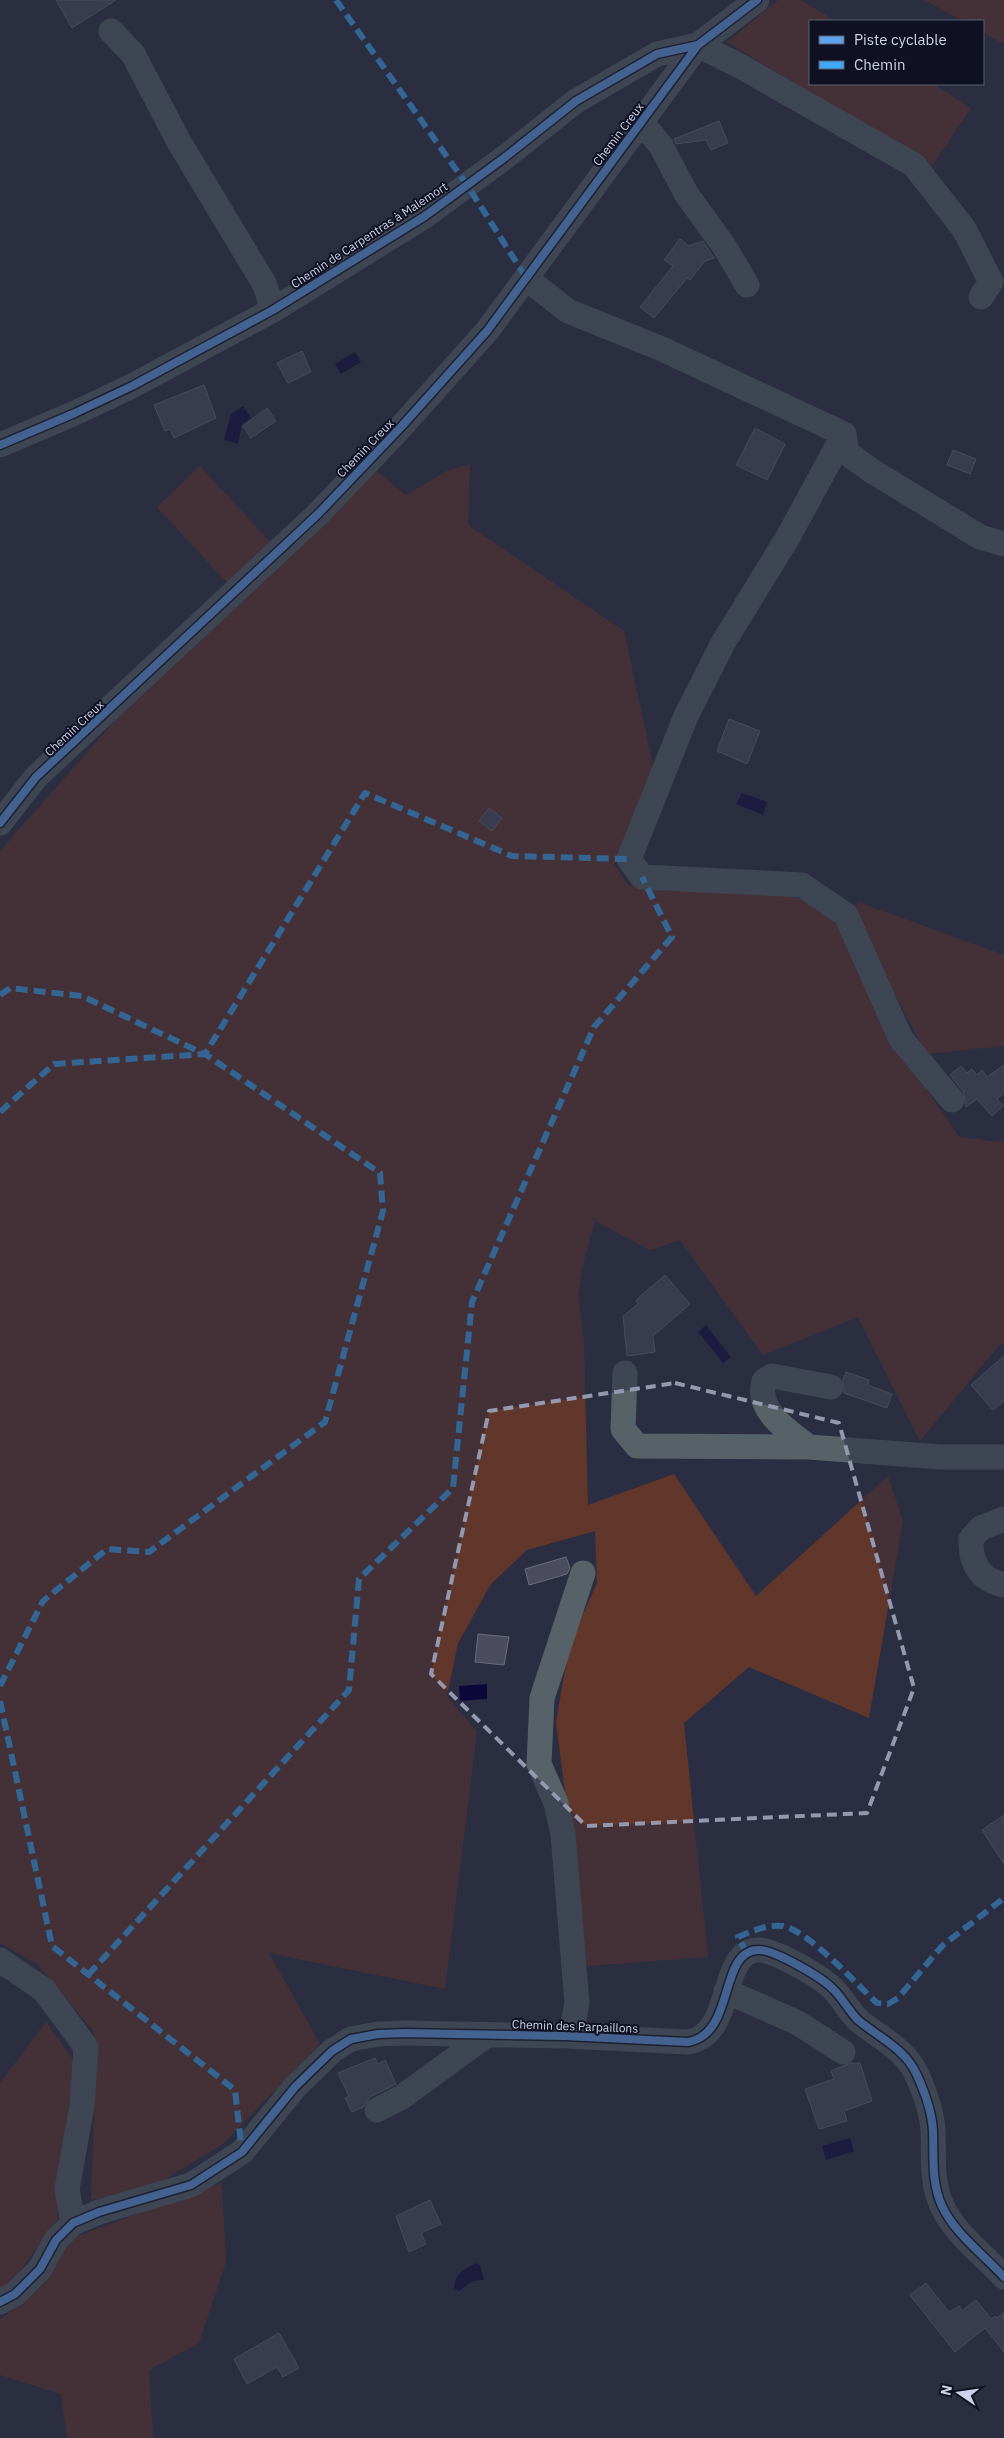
<svg xmlns="http://www.w3.org/2000/svg" width="1004" height="2438" font-family="'IBM Plex Sans',sans-serif">
	<rect width="100%" height="100%" fill="#2b2e42"/>
	<path fill="#61362b" d="M778,0H801L835,21H810V84H933L971,108L932,166L727,42Z
		M924,0H1004V44L983,32V21H963Z
		M470,464L468,525L624,631L654,770L614,864L629,886L788,894L834,914L894,1042L959,1137L1000,1142L1004,1139V1343L1000,1344L920,1441L858,1317L763,1355L680,1240L650,1250L595,1221L584,1260L578,1295L584,1342L588,1505L674,1474L756,1596L888,1476L903,1521L869,1718L749,1667L684,1723L708,1957L587,1966L556,1722L569,1646L597,1583L595,1531L527,1550L491,1584L458,1643L447,1696L477,1732L445,1989L269,1953L320,2044L223,2144L152,2187L91,2200L96,2054L94,2032L37,1964L0,1943V851L153,678L374,469L406,495L447,471Z
		M200,466L272,544L229,585L157,507Z
		M858,902L1004,955V1046L926,1054L854,914Z
		M46,2022L74,2061L69,2140L57,2192L58,2219L4,2293L0,2295V2083Z
		M222,2183L226,2262L199,2343L149,2370L153,2438H67L61,2394L0,2375V2320L44,2284L67,2240Z"/>
	<path fill="#0e083a" d="M355,352L361,362L341,374L335,364Z
		M243,406L251,418L242,424L238,444L224,440L231,414Z
		M742,793L767,802L763,815L736,804Z
		M706,1325L731,1357L723,1363L698,1332Z
		M487,1684V1699L460,1701L459,1686Z
		M850,2138L854,2151L826,2160L822,2146Z
		M476,2263L480,2265L484,2280L473,2281L459,2291L454,2288C455,2273 465,2269 476,2263Z"/>
	<path fill="#4b4d5e" stroke="#696c7e" d="M56,0H116L72,28Z
		M719,121L728,143L711,150L706,140L676,144L675,141L674,139Z
		M680,239L689,246L703,241L714,258L705,261L690,280L687,278L654,318L640,307L673,266L664,260Z
		M302,351L311,372L288,383L277,363Z
		M204,385L216,418L174,438L170,429L165,431L154,405Z
		M267,408L276,421L251,438L243,426Z
		M755,428L785,444L767,480L736,465Z
		M953,450L976,459L970,474L947,465Z
		M729,719L760,731L747,764L717,751Z
		M489,808L502,818L492,831L479,821Z
		M1004,1065V1093L997,1099L1003,1106L992,1116L977,1099L966,1107L963,1091L950,1075L961,1066L967,1073L972,1069L977,1075L982,1070L987,1077Z
		M665,1275L690,1304L653,1336L655,1352L627,1356L623,1316L638,1304L636,1300Z
		M1004,1356V1401L993,1410L971,1385Z
		M846,1372L869,1380L868,1385L892,1394L887,1408L844,1393L843,1380Z
		M566,1557L570,1568L567,1574L529,1585L525,1569Z
		M478,1634L509,1637L504,1665L475,1662Z
		M1004,1815V1864L982,1830Z
		M375,2058L378,2064L385,2060L396,2084L370,2097L363,2107L352,2112L345,2098L349,2096L338,2073Z
		M851,2063H860L872,2101L844,2111L847,2121L819,2129L805,2089L834,2079L831,2071Z
		M430,2200L441,2224L421,2233L426,2244L409,2252L396,2216Z
		M926,2283L949,2312L959,2306L962,2311L976,2300L991,2319L995,2316L997,2318L1004,2312V2352L985,2328L955,2352L910,2295Z
		M279,2333L299,2368L283,2377L277,2367L247,2384L234,2359Z"/>
	<g fill="none" stroke-linecap="round" stroke-linejoin="round">
		<path stroke="#566268" stroke-width="25" d="M111,31L133,54L179,142L265,285L273,310
			M698,45L740,66L914,165L964,229L991,282L981,297
			M641,121L661,146L687,195L724,246L747,285
			M527,279L568,311L662,349L844,434L788,537L723,643L686,716L629,859L642,877L802,885L846,915L901,1039L952,1100
			M844,434L847,453L872,471L980,537L1004,544
			M0,445L75,413L132,386L273,310L425,216L504,158L576,101L657,54L698,45L757,0
			M0,823L36,777L318,514L401,427L487,331L698,45
			M625,1373L623,1429L637,1446L809,1447L941,1457H1004
			M809,1447C789,1432 755,1410 764,1381L772,1376L831,1387
			M1004,1519L981,1528L971,1539C970,1563 980,1580 1004,1585
			M0,1960L44,1990L86,2047L82,2106L67,2189L73,2223
			M726,1991L798,2023L843,2052
			M565,2036L573,2024L577,2003L563,1834L556,1803L539,1764L542,1698L583,1573
			M377,2110L402,2097L487,2035
			M0,2302L15,2294L40,2269L56,2240L73,2223L99,2212L191,2185L242,2152L295,2087L332,2051L351,2039L378,2034L405,2033L565,2036L688,2042C736,2034 718,1951 758,1950C774,1949 823,1978 834,1990C843,1999 849,2011 858,2020C877,2036 905,2049 916,2073C924,2090 932,2113 933,2131C934,2157 931,2182 942,2206C955,2234 984,2255 1004,2277"/>
		<path stroke="#3fa9f5" stroke-width="6" stroke-dasharray="12 6" stroke-linecap="butt" d="M336,0L467,185L527,279
			M0,995L10,988L82,996L202,1053
			M0,1112L54,1064L205,1054
			M0,1686L43,1601L107,1549L149,1552L325,1422L383,1211L380,1173L205,1054L365,793L512,856L629,859
			M0,1701L52,1946L235,2090L242,2152
			M747,1953L738,1937C752,1931 768,1924 783,1926C809,1931 856,1984 877,2003L888,2004L898,1998L942,1946L1004,1898
			M88,1975L349,1690L359,1579L453,1488L472,1302L594,1027L672,937L642,877"/>
		<defs>
			<path id="cycleway" d="M0,445L75,413L132,386L273,310L425,216L504,158L576,101L657,54L698,45L757,0
				M0,823L36,777L318,514L401,427L487,331L698,45
				M0,2302L15,2294L40,2269L56,2240L73,2223L99,2212L191,2185L242,2152L295,2087L332,2051L351,2039L378,2034L405,2033L565,2036L688,2042C736,2034 718,1951 758,1950C774,1949 823,1978 834,1990C843,1999 849,2011 858,2020C877,2036 905,2049 916,2073C924,2090 932,2113 933,2131C934,2157 931,2182 942,2206C955,2234 984,2255 1004,2277"/>
		</defs>
		<use href="#cycleway" stroke="#0f1122" stroke-width="11"/>
		<use href="#cycleway" stroke="#60a3ed" stroke-width="8"/>
	</g>
	<path d="M0 0H1004V2438H0ZM675,1383L839,1423L914,1688L867,1813L586,1826L431,1674L489,1411Z" fill="#2b2e42" fill-opacity=".55" fill-rule="evenodd"/>
	<path fill="none" stroke="#9599b0" stroke-width="4" stroke-dasharray="10 6" stroke-linejoin="round" d="M675,1383L839,1423L914,1688L867,1813L586,1826L431,1674L489,1411Z"/>
	<g text-anchor="middle" dominant-baseline="central" stroke-width="4" stroke-linejoin="round" paint-order="stroke">
		<g font-size="12" fill="#ced3eb" stroke="#0f1122">
			<text transform="translate(618 134) rotate(-53)">Chemin Creux</text>
			<text transform="translate(369 235) rotate(-33)">Chemin de Carpentras à Malemort</text>
			<text transform="translate(365 448) rotate(-46)">Chemin Creux</text>
			<text transform="translate(74 728) rotate(-43)">Chemin Creux</text>
			<text transform="translate(575 2026) rotate(2)">Chemin des Parpaillons</text>
		</g>
	</g>
	<rect x="809" y="20" width="175" height="65" fill="#0f1122" stroke="#5b5f72"/>
	<rect x="819" y="36" width="25" height="8" fill="#60a3ed" stroke="#5b5f72"/>
	<text x="854" y="45" font-size="15" fill="#ced3eb">Piste cyclable</text>
	<rect x="819" y="61" width="25" height="8" fill="#3fa9f5" stroke="#5b5f72"/>
	<text x="854" y="70" font-size="15" fill="#ced3eb">Chemin</text>
	<g transform="translate(959 2393) rotate(283)" stroke="#0f1122" stroke-width="4" paint-order="stroke">
	<path d="M0-4L9 19L0 12L-9 19Z" fill="#ced3eb"/>
	<text y="-8" font-size="14" font-weight="bold" text-anchor="middle" fill="#ced3eb">N</text>
	</g>
</svg>
